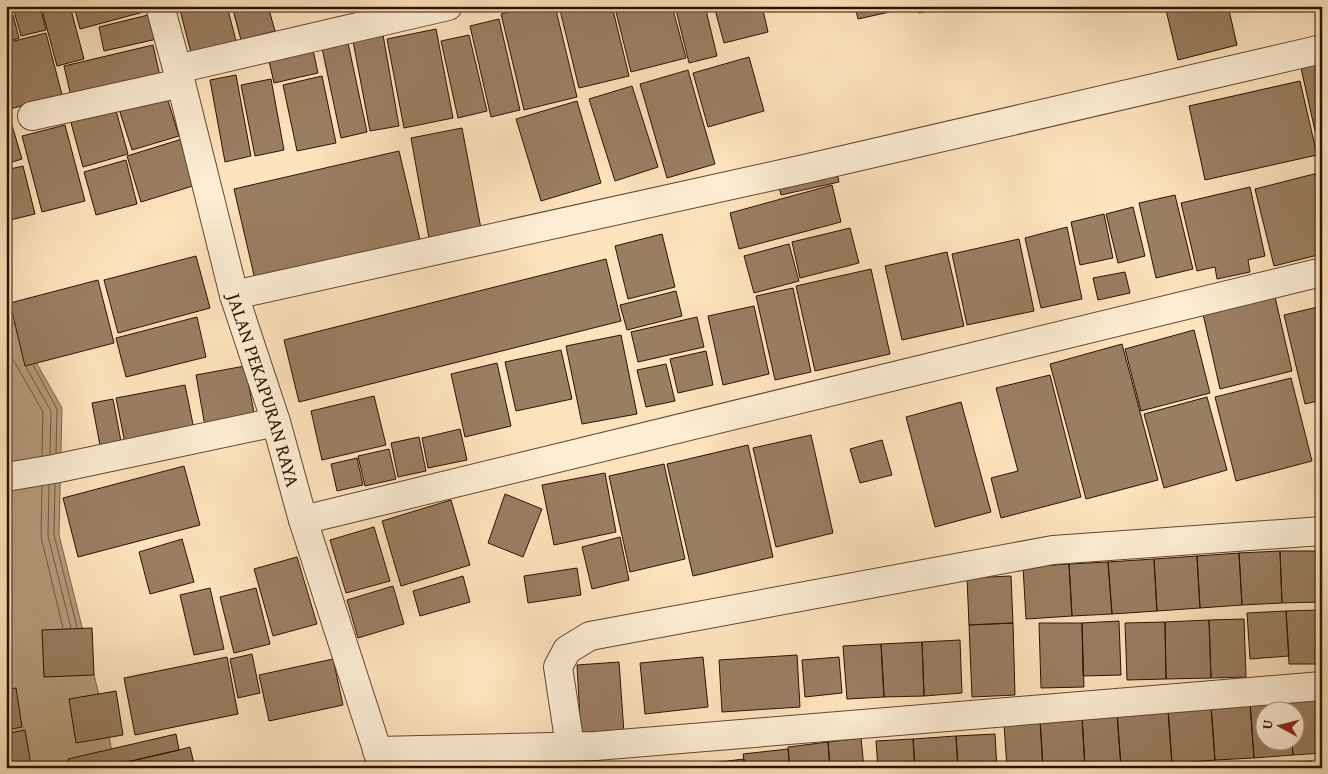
<svg xmlns="http://www.w3.org/2000/svg" width="1328" height="774" font-family="'Gentium Book Plus',serif">
	<rect width="100%" height="100%" fill="#fce3bd"/>
	<filter id="stains"><feTurbulence type="fractalNoise" baseFrequency=".004" numOctaves="4"/><feColorMatrix values="0 0 0 0 .2 0 0 0 0 .09 0 0 0 0 .02 0 0 0 .5 -.17"/></filter>
	<radialGradient id="worn" r=".72"><stop offset=".6" stop-color="#630" stop-opacity="0"/><stop offset="1" stop-color="#630" stop-opacity=".3"/></radialGradient>
	<path fill="#b69c7d" stroke="#80644b" d="M6,309L62,408L59,535L108,731L115,768H6Z"/>
	<g fill="none" stroke-linecap="round" stroke-linejoin="round">
		<path stroke="#72563e" stroke-width="1" d="M6,347L43,412L42,456
			M33,365L57,409L56,453
			M26,367L51,411L50,454
			M55,484L54,535L77,627
			M49,485L48,536L71,628
			M42,486L41,537L63,628"/>
	</g>
	<path fill="#9a7e62" stroke="#2f1100" d="M21,6H40L46,30L21,36L13,8Z
		M41,6H70L84,59L57,66Z
		M74,6H150L151,10L80,29Z
		M179,6H227L236,41L191,53Z
		M232,6H268L275,31L241,40Z
		M533,6H555L577,97L524,110L501,14Z
		M559,6H612L629,76L579,88Z
		M623,6H672L686,58L631,72L615,8Z
		M675,6H705L717,56L689,63Z
		M714,6H762L768,32L724,43Z
		M855,6H912V7L858,19Z
		M918,6H954L919,13Z
		M1165,6H1228L1237,45L1178,60Z
		M152,14L157,39L104,51L99,27Z
		M13,15L19,38L6,42V17Z
		M499,19L520,110L491,117L470,26Z
		M436,29L453,118L404,128L387,39Z
		M46,33L62,95L6,110V43Z
		M383,35L399,126L370,131L353,41Z
		M469,35L487,111L458,118L441,41Z
		M348,43L367,132L341,138L322,48Z
		M153,45L161,81L72,101L64,66Z
		M313,50L318,73L274,83L269,61Z
		M749,57L764,111L708,127L693,73Z
		M1322,63V130L1315,131L1301,68Z
		M688,70L715,164L667,178L640,84Z
		M236,75L251,156L225,162L210,80Z
		M322,76L336,143L297,151L283,85Z
		M271,79L284,150L255,156L241,85Z
		M1300,81L1317,155L1205,180L1189,106Z
		M632,86L658,167L615,181L589,99Z
		M165,91L179,136L132,150L118,106Z
		M577,101L601,183L541,201L516,119Z
		M115,107L128,154L83,167L70,119Z
		M9,115L22,159L6,164V116Z
		M65,125L85,201L42,212L22,136Z
		M462,128L482,234L430,244L411,138Z
		M182,139L196,185L141,202L127,156Z
		M399,151L421,244L256,284L234,189Z
		M126,160L137,204L96,215L84,172Z
		M23,166L35,214L6,221V170Z
		M836,169L839,182L781,195L778,182Z
		M1322,172V254L1274,266L1255,189Z
		M832,185L841,222L739,249L730,213Z
		M1250,187L1265,256L1248,260L1250,272L1217,279L1215,267L1197,271L1181,203Z
		M1175,195L1193,269L1156,278L1139,203Z
		M1133,207L1145,256L1118,263L1106,214Z
		M1104,214L1113,258L1080,265L1071,222Z
		M1067,227L1082,299L1041,308L1025,238Z
		M850,228L859,263L800,278L792,242Z
		M662,234L675,287L628,299L615,246Z
		M1019,239L1034,311L967,325L952,254Z
		M789,244L799,281L754,293L744,256Z
		M947,252L964,326L902,340L885,266Z
		M196,256L210,308L118,333L104,280Z
		M606,259L621,321L299,402L284,340Z
		M871,269L890,354L815,371L796,286Z
		M1125,272L1130,293L1098,300L1093,278Z
		M98,280L114,343L25,366L10,303Z
		M793,288L811,372L775,380L756,296Z
		M676,291L682,316L627,330L620,305Z
		M1275,297L1292,371L1220,389L1203,314Z
		M754,306L769,374L723,385L708,316Z
		M1322,306V400L1305,404L1284,315Z
		M197,317L206,357L126,377L116,338Z
		M697,317L704,347L638,362L631,332Z
		M1194,330L1210,393L1141,411L1125,349Z
		M621,335L637,414L582,424L566,346Z
		M1122,344L1158,480L1086,499L1050,364Z
		M561,350L572,399L516,411L505,362Z
		M706,351L713,385L678,393L670,359Z
		M497,363L511,426L465,437L451,374Z
		M666,364L675,401L646,407L637,370Z
		M245,366L256,423L206,432L196,375Z
		M1050,375L1081,497L1001,518L991,478L1018,471L996,388Z
		M1291,378L1312,461L1236,481L1215,397Z
		M185,385L196,439L127,453L116,398Z
		M374,396L386,445L322,460L311,411Z
		M1207,397L1227,470L1164,488L1144,414Z
		M113,399L123,452L102,456L92,403Z
		M961,402L991,512L935,527L906,417Z
		M460,429L467,460L428,468L422,438Z
		M811,435L833,533L776,547L753,448Z
		M419,437L426,471L398,477L391,443Z
		M882,440L892,475L860,483L850,449Z
		M748,445L773,557L693,576L667,464Z
		M389,449L396,479L365,486L358,456Z
		M357,458L363,485L337,491L331,464Z
		M664,464L685,559L630,572L609,476Z
		M184,466L200,525L78,557L63,498Z
		M605,473L616,532L554,545L542,485Z
		M505,494L542,509L523,557L488,543Z
		M451,500L470,565L401,586L382,521Z
		M374,527L390,581L346,593L330,540Z
		M620,537L629,580L592,589L582,547Z
		M182,539L194,582L150,594L139,552Z
		M1280,551L1282,603L1242,605L1239,553Z
		M1280,551H1319L1322,602L1282,603Z
		M1319,551H1322V597Z
		M1239,553L1242,605L1200,608L1197,556Z
		M1197,556L1200,608L1157,611L1154,559Z
		M297,557L317,624L273,636L254,569Z
		M1154,559L1157,611L1112,614L1108,562Z
		M1108,562L1112,614L1072,616L1069,564Z
		M1069,564L1072,616L1026,619L1023,567Z
		M577,568L581,595L528,603L524,576Z
		M463,576L470,602L420,616L413,591Z
		M1011,576L1013,623L969,625L967,578Z
		M393,586L404,624L358,638L347,600Z
		M210,588L224,649L194,655L180,595Z
		M256,588L270,644L234,653L220,597Z
		M1320,610L1322,664H1289L1286,611Z
		M1286,611L1289,656L1250,659L1247,613Z
		M1244,619L1246,677L1211,678L1209,620Z
		M1209,620L1211,678L1166,679L1165,622Z
		M1119,621L1121,675L1083,676L1082,623Z
		M1165,622L1166,679L1127,680L1125,623Z
		M1013,623L1015,695L972,697L969,625Z
		M1039,623H1082L1084,687L1041,688Z
		M92,628L94,675L44,677L42,630Z
		M960,640L962,693L924,696L922,642Z
		M922,642L924,696L884,697L881,644Z
		M881,644L884,697L847,699L843,646Z
		M252,654L260,693L238,698L230,659Z
		M797,655L800,707L722,712L719,660Z
		M227,657L238,714L135,735L124,678Z
		M703,657L708,707L645,714L640,663Z
		M839,657L842,693L805,697L802,660Z
		M333,659L343,705L269,721L259,675Z
		M619,662L624,733L581,736L577,665Z
		M6,664L10,686H6Z
		M16,688L22,727L6,730V690Z
		M116,691L123,735L76,743L69,699Z
		M1322,695V753L1293,755L1292,742H1296V712H1290L1289,697Z
		M1289,697L1290,712H1266V742H1292L1293,755L1254,758L1250,700Z
		M1250,704L1254,758L1215,760L1211,706Z
		M1211,706L1215,760L1172,764L1168,710Z
		M1168,710L1172,764L1121,767L1117,713Z
		M1117,713L1121,767L1085,768L1082,716Z
		M1082,716L1085,768H1043L1040,718Z
		M1040,721L1043,768H1007L1004,724Z
		M25,730L31,765L6,768V734Z
		M176,734L179,750L101,768H70L68,759Z
		M995,734L997,768H958L956,736Z
		M956,736L958,768H915L913,739Z
		M861,738L864,768H830L828,742Z
		M913,739L915,768H878L876,741Z
		M828,742L830,768H790L788,747Z
		M190,747L195,768H101L179,750Z
		M545,749L547,768H414V766Z
		M788,749L790,768H745L743,754Z
		M744,759L745,768H704L703,764Z
		M1312,761V768H1265V764Z
		M703,764L704,768H670Z"/>
	<g fill="none" stroke-linecap="round" stroke-linejoin="round">
		<defs>
			<path id="minor" d="M177,69L448,6
				M32,116L181,83
				M234,295L809,168L1322,49
				M6,477L54,469L276,422
				M303,520L1322,272
				M570,746L558,667L567,650L590,636L1053,550L1322,531
				M377,751L596,746L1322,686"/>
			<g id="tertiary">
				<path id="s1" d="M160,6L181,83L234,295L276,422L303,520L383,768"/>
			</g>
		</defs>
		<use href="#minor" stroke="#62462f" stroke-width="30"/>
		<use href="#tertiary" stroke="#62462f" stroke-width="30"/>
		<use href="#minor" stroke="#fdedd4" stroke-width="28"/>
		<use href="#tertiary" stroke="#fdedd4" stroke-width="28"/>
	</g>
	<g text-anchor="middle" dominant-baseline="central" stroke-width="4" stroke-linejoin="round" paint-order="stroke">
		<g font-size="19" fill="#2f1100" stroke="#fdedd4">
			<text stroke="none"><textPath href="#s1" startOffset="398">JALAN PEKAPURAN RAYA</textPath></text>
		</g>
	</g>
	<rect width="1328" height="774" fill="none" stroke="#fce3bd" stroke-width="25"/>
	<rect x="8" y="8" width="1313" height="759" fill="none" stroke="#2f1100" stroke-width="2.5"/>
	<rect x="12" y="12" width="1303" height="749" fill="none" stroke="#2f1100"/>
	<g transform="translate(1280 726) rotate(277)"><circle r="24" fill="#fdedd4" stroke="#ab957f"/>
	<path d="M0-4L9 19L0 12L-9 19Z" fill="#8f2418"/>
	<text y="-8" font-size="14" font-weight="bold" text-anchor="middle" fill="#2f1100">U</text>
	</g>
	<rect width="100%" height="100%" filter="url(#stains)"/>
	<rect width="100%" height="100%" fill="url(#worn)"/>
</svg>
